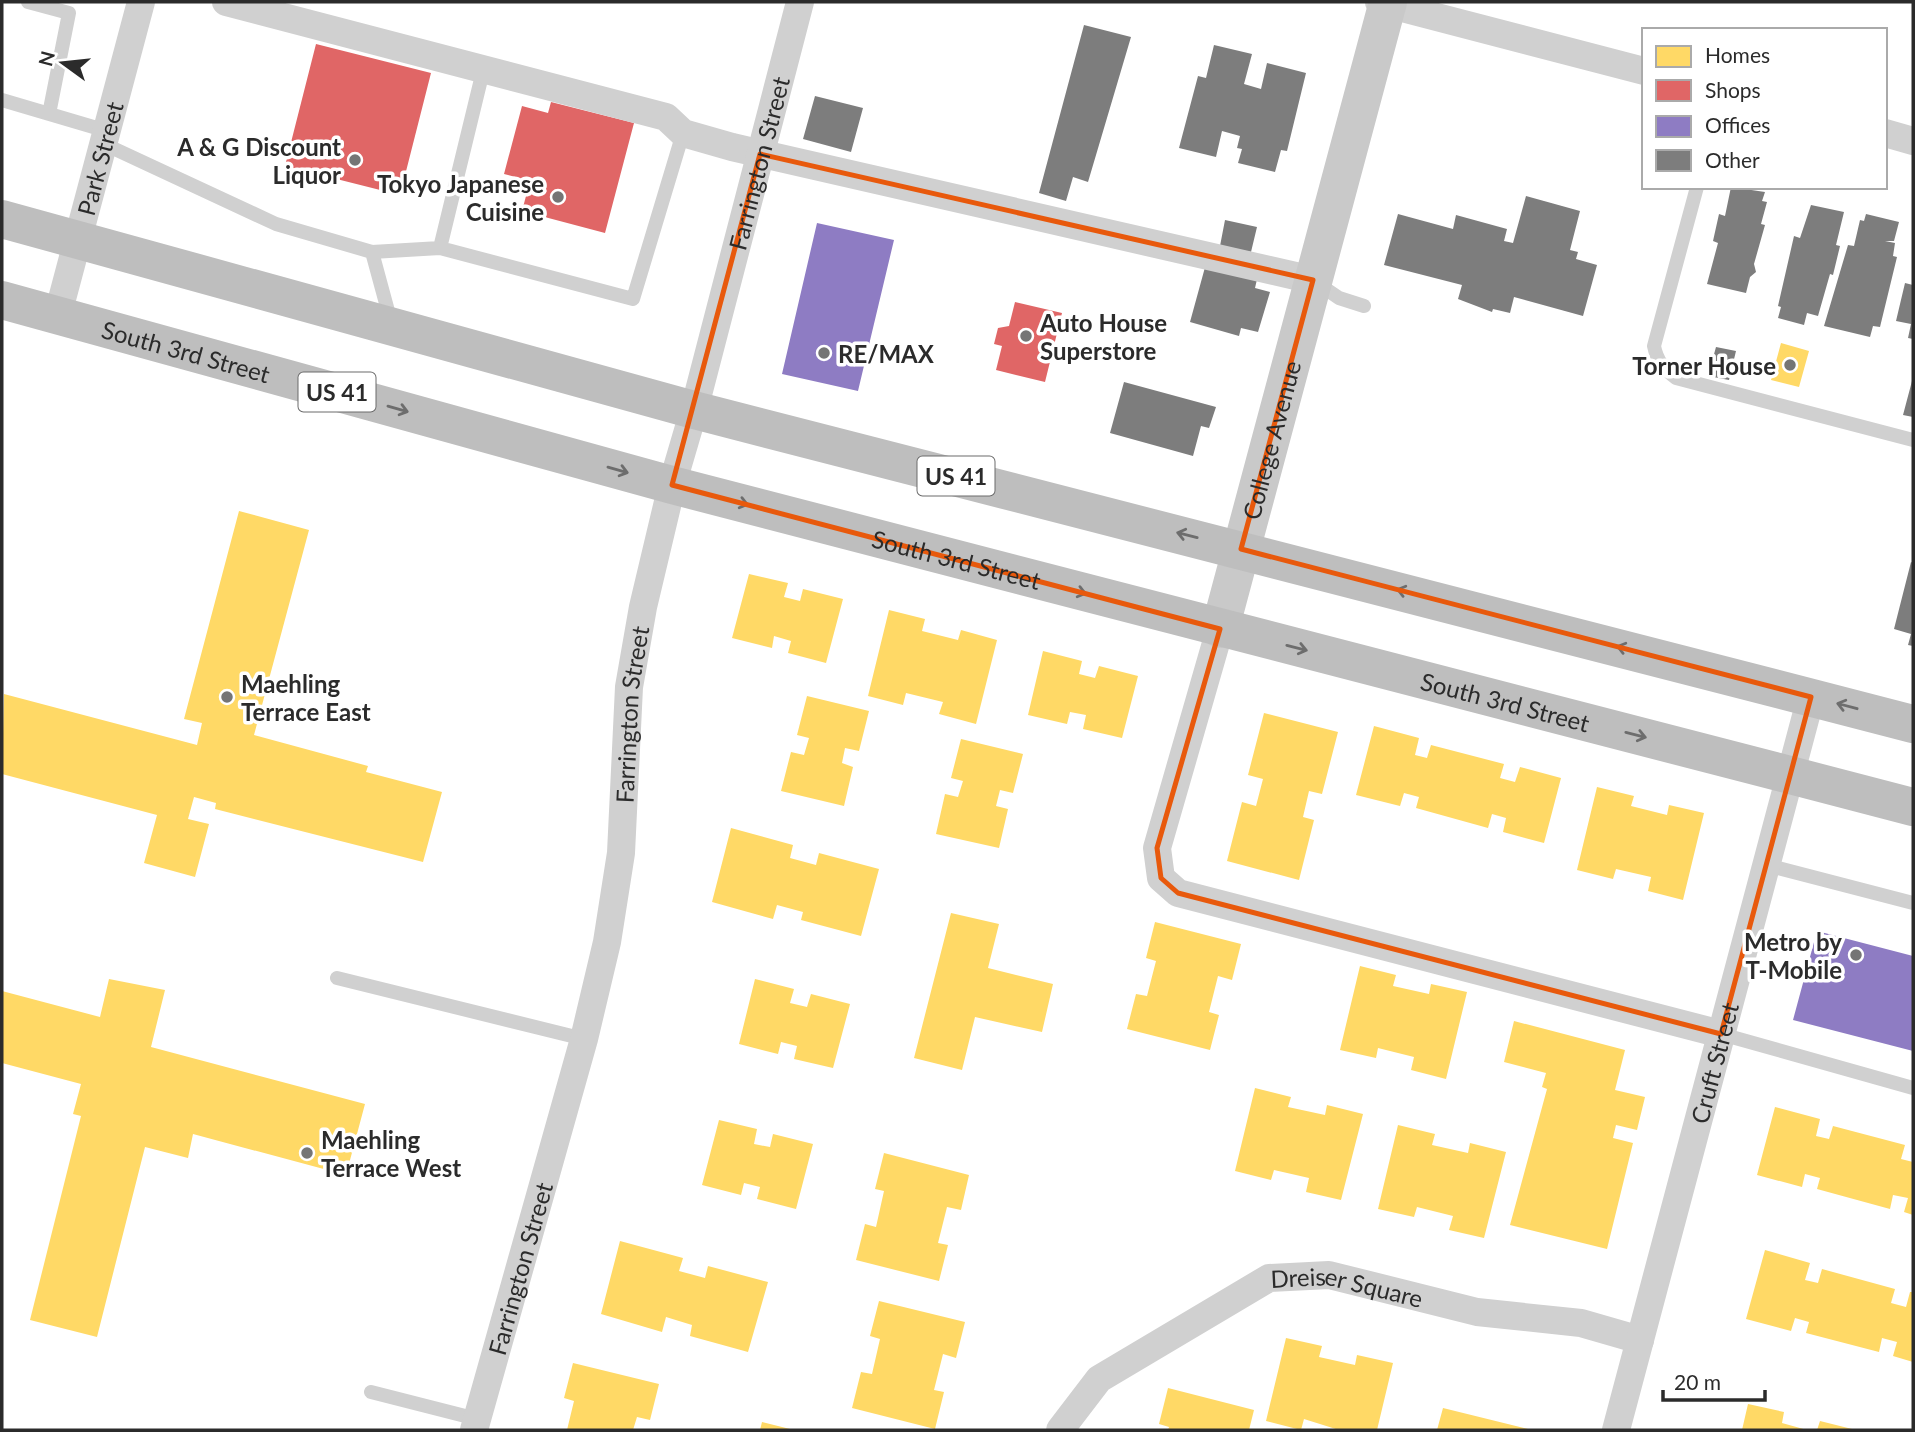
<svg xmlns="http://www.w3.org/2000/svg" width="1915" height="1432" font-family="Lato,sans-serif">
	<rect width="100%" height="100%" fill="#fff"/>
	<path fill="#ffd966" d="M1781,343L1809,351L1799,387L1771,380Z
		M239,511L309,530L254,735L368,766L366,772L442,792L423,862L215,809L216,803L194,797L188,819L209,824L195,877L144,863L157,815L2,774L4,694L197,745L202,723L184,719Z
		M749,574L788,583L784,597L800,601L803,589L843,599L826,663L788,653L791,641L774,636L772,648L732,638Z
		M889,610L925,619L922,631L958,640L961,630L997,640L976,724L939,714L943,702L906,693L903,705L868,696Z
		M1043,651L1082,661L1079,674L1095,678L1099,666L1138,676L1122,738L1083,729L1086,715L1070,712L1067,724L1028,715Z
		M807,696L869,711L859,751L845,748L842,763L853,767L844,806L781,791L791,752L804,755L809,738L797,735Z
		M1264,713L1338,732L1322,794L1309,791L1303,817L1314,820L1299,880L1227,861L1242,802L1256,806L1263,779L1248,775Z
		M1374,726L1419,738L1415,755L1427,758L1431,745L1504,764L1500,778L1515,782L1520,767L1561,778L1544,843L1503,832L1506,818L1492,814L1488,828L1416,808L1419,797L1404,793L1400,806L1356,795Z
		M961,739L1023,754L1013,793L1000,790L996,806L1008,809L999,848L936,834L945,794L958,797L963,781L951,778Z
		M1597,787L1634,796L1631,806L1667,815L1669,805L1704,813L1683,900L1648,891L1651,877L1616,869L1613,879L1577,870Z
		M731,828L793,845L790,858L816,865L819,853L879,869L861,936L801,920L803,912L777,905L773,919L712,902Z
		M951,913L999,924L988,968L1053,984L1042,1032L975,1017L962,1070L914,1058Z
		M1155,922L1241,944L1232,980L1218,976L1209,1012L1219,1015L1210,1050L1127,1029L1136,994L1147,996L1156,961L1146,958Z
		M1360,966L1396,975L1393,986L1429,994L1431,984L1467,992L1446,1079L1411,1070L1414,1057L1378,1048L1376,1058L1340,1050Z
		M109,979L165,990L151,1047L365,1104L346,1175L193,1134L188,1158L145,1147L97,1337L30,1320L81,1116L73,1114L81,1084L2,1063V991L100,1017Z
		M755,979L794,989L790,1003L807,1007L811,994L850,1004L833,1068L794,1059L797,1046L781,1042L778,1054L739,1044Z
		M1514,1021L1625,1050L1615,1090L1645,1097L1637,1130L1616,1125L1613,1138L1633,1143L1607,1249L1510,1225L1547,1089L1542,1087L1546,1073L1504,1062Z
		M1255,1088L1291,1097L1288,1107L1325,1115L1327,1105L1363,1114L1341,1200L1306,1192L1309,1178L1274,1170L1271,1180L1235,1171Z
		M1775,1107L1820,1119L1816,1136L1829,1139L1833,1126L1905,1145L1901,1159L1913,1162V1215L1904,1212L1908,1198L1893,1195L1890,1209L1817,1189L1820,1178L1805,1174L1802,1187L1757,1175Z
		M719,1120L757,1129L754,1144L770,1147L773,1134L813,1144L796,1209L757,1199L760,1187L744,1183L741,1195L702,1185Z
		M1398,1125L1435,1134L1432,1145L1468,1153L1470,1143L1506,1152L1484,1238L1449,1230L1453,1216L1417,1207L1414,1217L1378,1209Z
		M884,1153L969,1175L961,1210L947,1207L938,1243L948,1245L939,1281L856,1260L865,1224L876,1227L884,1191L875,1189Z
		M620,1241L683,1258L679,1271L705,1278L708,1266L768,1282L748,1352L690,1336L692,1325L666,1317L662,1332L601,1314Z
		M1765,1250L1810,1263L1805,1280L1818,1283L1822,1269L1895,1289L1891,1303L1906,1307L1910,1292H1913V1362L1893,1356L1897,1342L1882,1338L1879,1352L1806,1333L1809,1322L1795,1318L1791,1331L1746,1319Z
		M879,1301L965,1322L956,1358L943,1354L934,1390L944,1392L935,1429L852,1408L861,1372L872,1374L880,1339L870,1336Z
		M1286,1338L1322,1346L1319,1357L1355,1365L1357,1355L1393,1363L1377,1430H1339L1304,1419L1301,1430L1266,1421Z
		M573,1363L659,1384L650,1420L637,1417L633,1430H567L574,1401L564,1398Z
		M1168,1388L1254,1410L1249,1430H1168L1169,1427L1159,1424Z
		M1748,1404L1784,1412L1782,1423L1807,1430H1742Z
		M1443,1408L1528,1429V1430H1437Z
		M1820,1421L1852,1429V1430H1817Z
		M762,1422L790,1429L789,1430H760Z"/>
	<path fill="#e06666" d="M316,44L431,73L400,195L285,166Z
		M551,102L634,123L605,233L522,211L530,181L504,174L522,106L548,113Z
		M1015,302L1062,313L1045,382L996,370L1002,346L994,344L998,328L1009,326Z"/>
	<path fill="#8e7cc3" d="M817,223L894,240L858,391L782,374Z
		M1817,931L1913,956V1051L1793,1020Z"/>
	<path fill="#7d7d7d" d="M1084,25L1131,37L1088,182L1073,177L1066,201L1039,193Z
		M1214,45L1252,54L1244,84L1261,89L1267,63L1306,73L1287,151L1281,150L1275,172L1238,163L1242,149L1237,148L1240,136L1222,131L1216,157L1179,148L1198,76L1206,78Z
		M815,96L863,108L851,152L803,139Z
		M1731,187L1765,192L1762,201L1767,202L1761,224L1765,225L1754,264L1756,272L1750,277L1746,293L1707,284L1718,243L1713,241L1719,214L1725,216Z
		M1526,196L1580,211L1570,250L1578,252L1576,259L1597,265L1583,316L1514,297L1510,313L1493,309L1492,312L1458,299L1462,285L1384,265L1398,214L1453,229L1456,215L1507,229L1504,241L1513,243Z
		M1811,205L1844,212L1836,245L1840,246L1833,275L1830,274L1818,316L1807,313L1804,325L1778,318L1781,307L1778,306L1794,236L1800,238Z
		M1866,214L1899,222L1894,241H1885L1895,243L1893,256L1897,257L1880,327L1873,326L1870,337L1824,326L1848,245L1854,246L1860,220L1864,221Z
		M1225,220L1257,227L1251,252L1220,246Z
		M1207,260L1258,275L1255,288L1270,292L1258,332L1241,328L1239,336L1190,322Z
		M1905,283L1913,285V339L1908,338L1911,324L1896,321Z
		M1716,347L1736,351L1729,380L1708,376Z
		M1912,381L1913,382V417L1903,415Z
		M1124,382L1216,407L1209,428L1201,426L1193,456L1110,433Z
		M1911,562L1913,563V646L1908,645L1911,634L1894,629Z"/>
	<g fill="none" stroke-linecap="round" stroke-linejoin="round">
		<path stroke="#d0d0d0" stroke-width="14" d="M28,2L69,13L49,114
			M2,100L107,131
			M104,144L276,224L372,252L440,248L633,299L683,133
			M1697,187L1654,346C1657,361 1664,369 1676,378L1913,440
			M440,248L483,71
			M372,252L391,322
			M1317,283L1339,298L1364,306
			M1766,865L1913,903
			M337,978L584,1039
			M1721,1034L1913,1088
			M371,1392L477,1419"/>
		<g stroke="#d0d0d0" stroke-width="28">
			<path d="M226,2L666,117L683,133L732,147L1313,280"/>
			<path d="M1379,2L1644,71"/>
			<path d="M1885,133L1913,141"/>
			<path id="s1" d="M58,314L141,2"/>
			<path d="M1220,629L1157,848L1161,878L1178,893L1721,1034"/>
			<path id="s2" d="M474,1430L584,1039L607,942L621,853L629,687L643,607L672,485L694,410L800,2"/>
			<path id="s3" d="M1060,1430L1099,1379L1269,1278L1329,1275L1477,1312L1581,1323L1640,1340"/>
			<path id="s4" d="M1616,1430L1811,697"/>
		</g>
		<path stroke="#c9c9c9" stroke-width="38" id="s5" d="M1220,629L1388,2"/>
		<g stroke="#bebebe" stroke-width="38">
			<path d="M2,219L694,410L1913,724"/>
			<path id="s6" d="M2,300L672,485L1913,807"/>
		</g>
	</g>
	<defs><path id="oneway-shaft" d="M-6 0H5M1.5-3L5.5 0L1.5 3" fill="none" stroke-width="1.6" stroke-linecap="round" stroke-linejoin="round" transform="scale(1.75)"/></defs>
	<g stroke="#6d6d6d">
		<use href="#oneway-shaft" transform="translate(398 409) rotate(16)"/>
		<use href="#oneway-shaft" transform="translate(618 470) rotate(16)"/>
		<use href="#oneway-shaft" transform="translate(738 502) rotate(15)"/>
		<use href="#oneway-shaft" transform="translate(1187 535) rotate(-166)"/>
		<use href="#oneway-shaft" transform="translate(1076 591) rotate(15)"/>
		<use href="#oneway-shaft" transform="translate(1407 592) rotate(-165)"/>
		<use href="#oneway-shaft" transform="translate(1297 648) rotate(14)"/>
		<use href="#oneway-shaft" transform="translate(1627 649) rotate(-165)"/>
		<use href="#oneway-shaft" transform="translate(1847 706) rotate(-165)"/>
		<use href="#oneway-shaft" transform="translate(1636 735) rotate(14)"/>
	</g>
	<path fill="none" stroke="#e8590c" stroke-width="5" stroke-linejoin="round" d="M760,154L1313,280L1241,549L1811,697L1721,1034L1178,893L1161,878L1157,848L1220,629L672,485Z"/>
	<g fill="#757575" stroke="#fff" stroke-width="2.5">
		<circle cx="355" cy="160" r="7"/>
		<circle cx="558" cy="197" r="7"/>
		<circle cx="1026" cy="336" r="7"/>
		<circle cx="824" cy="353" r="7"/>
		<circle cx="1790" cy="365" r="7"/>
		<circle cx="227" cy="697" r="7"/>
		<circle cx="1856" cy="955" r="7"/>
		<circle cx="307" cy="1153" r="7"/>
	</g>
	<g text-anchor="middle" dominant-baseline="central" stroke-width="7" stroke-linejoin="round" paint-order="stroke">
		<g fill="#fff" stroke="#6b6b6b" stroke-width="2">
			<rect x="298.5" y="372.5" width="77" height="39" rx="5"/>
			<rect x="917.5" y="456.5" width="77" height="39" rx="5"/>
		</g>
		<g font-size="23" font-weight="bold" fill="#2b2b2b">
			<text x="337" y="392">US 41</text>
			<text x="956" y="476">US 41</text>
		</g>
		<g font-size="24" font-weight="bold" fill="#2b2b2b" stroke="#fff" text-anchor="end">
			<text x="341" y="146">A &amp; G Discount<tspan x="341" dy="28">Liquor</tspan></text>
			<text x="544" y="183">Tokyo Japanese<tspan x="544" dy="28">Cuisine</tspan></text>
			<text x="1040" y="322" text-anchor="start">Auto House<tspan x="1040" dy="28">Superstore</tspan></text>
			<text x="838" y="353" text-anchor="start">RE/MAX</text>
			<text x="1776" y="365">Torner House</text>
			<text x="241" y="683" text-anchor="start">Maehling<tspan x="241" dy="28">Terrace East</tspan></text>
			<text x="1842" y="941">Metro by<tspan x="1842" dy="28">T-Mobile</tspan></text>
			<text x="321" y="1139" text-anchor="start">Maehling<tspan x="321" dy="28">Terrace West</tspan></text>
		</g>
		<g font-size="24" fill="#2b2b2b" stroke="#fff">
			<text stroke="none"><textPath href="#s1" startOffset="161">Park Street</textPath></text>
			<text stroke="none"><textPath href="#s2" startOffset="1302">Farrington Street</textPath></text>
			<text stroke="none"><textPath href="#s6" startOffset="191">South 3rd Street</textPath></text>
			<text stroke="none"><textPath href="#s5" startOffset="196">College Avenue</textPath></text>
			<text stroke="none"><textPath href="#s6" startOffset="989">South 3rd Street</textPath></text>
			<text stroke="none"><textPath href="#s6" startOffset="1556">South 3rd Street</textPath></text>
			<text stroke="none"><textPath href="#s2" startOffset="735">Farrington Street</textPath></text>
			<text stroke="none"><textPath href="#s4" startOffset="380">Cruft Street</textPath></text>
			<text stroke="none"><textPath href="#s2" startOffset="168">Farrington Street</textPath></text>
			<text stroke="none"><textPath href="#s3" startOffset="341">Dreiser Square</textPath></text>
		</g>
	</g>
	<rect width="1915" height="1432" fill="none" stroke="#2b2b2b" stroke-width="7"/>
	<rect x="1642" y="28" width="245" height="161" fill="#ffffff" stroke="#aaaaaa" stroke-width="2"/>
	<rect x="1656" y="46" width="35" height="21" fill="#ffd966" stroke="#aaaaaa" stroke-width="2"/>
	<text x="1705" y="63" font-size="21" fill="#2b2b2b">Homes</text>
	<rect x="1656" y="80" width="35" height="21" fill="#e06666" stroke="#aaaaaa" stroke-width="2"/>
	<text x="1705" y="98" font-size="21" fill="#2b2b2b">Shops</text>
	<rect x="1656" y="116" width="35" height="21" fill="#8e7cc3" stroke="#aaaaaa" stroke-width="2"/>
	<text x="1705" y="133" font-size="21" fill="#2b2b2b">Offices</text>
	<rect x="1656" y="150" width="35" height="21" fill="#7d7d7d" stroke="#aaaaaa" stroke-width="2"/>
	<text x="1705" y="168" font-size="21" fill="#2b2b2b">Other</text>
	<g transform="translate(63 63) rotate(285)" stroke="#ffffff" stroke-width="5" paint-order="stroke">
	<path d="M0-5L12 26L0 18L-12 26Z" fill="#2b2b2b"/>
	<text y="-10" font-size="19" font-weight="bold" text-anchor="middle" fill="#2b2b2b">N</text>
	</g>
	<path d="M1663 1390v10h102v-10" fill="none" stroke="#2b2b2b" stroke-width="3.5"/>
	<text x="1674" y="1390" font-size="21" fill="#2b2b2b" stroke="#ffffff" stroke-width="5" paint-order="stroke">20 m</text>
</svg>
